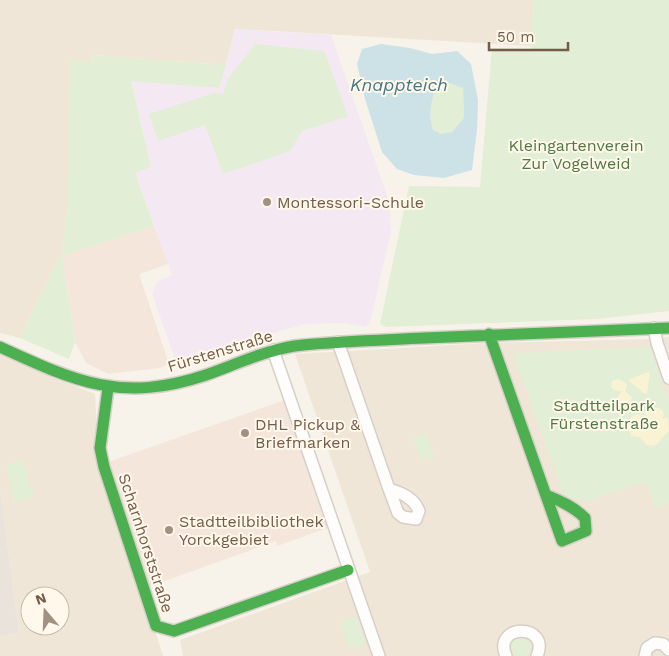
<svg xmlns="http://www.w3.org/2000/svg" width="669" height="656" font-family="'Work Sans',sans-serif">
	<rect width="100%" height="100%" fill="#f7f3ea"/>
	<path fill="#f0e6d7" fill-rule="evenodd" d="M0,0H533L531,46L235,29L226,65L92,55L68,201L62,256L59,257L20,338L0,333Z
		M669,337V656H183L180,640L370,572L295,354L487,343L650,339Z
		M0,355L29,368L95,394L98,448L163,656H0V636L19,633L0,489ZM30,596H60V626H30Z"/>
	<path fill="#f5e6db" d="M154,226L168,264L140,274V277L169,364L160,368L108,374L86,363L75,342L62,256Z
		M285,400L328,528L277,546L276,541L148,587L108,462Z"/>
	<path fill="#e9e3db" d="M0,489L19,633L0,636Z"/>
	<path fill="#f4e9f2" d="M235,29L331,35L387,195L390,209L391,232L370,323L365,327L343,323L306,324L280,331L190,363L176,362L152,294L157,282L172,275L135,173L151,166L131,80L219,88Z"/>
	<path fill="#e2eed5" d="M533,0H669V311L596,319L386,327L380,324L409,186L480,187L492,48L531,49Z
		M255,44L324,51L348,116L302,131L290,151L223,174L205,125L158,141L149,114L214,93L223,94L228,79Z
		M92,55L226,65L219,88L131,81L151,167L135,173L154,226L62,256L75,342L69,359L20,338L59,257L62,256L68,201L69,60L91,62Z
		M449,83L463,88L464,118L452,132L441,135L433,130C428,113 431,103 436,87Z
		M650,347L669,402V503L656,508L645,482L587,501L564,496L513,353Z
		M427,433L434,456L421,461L413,438Z
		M22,459L34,497L14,503L6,465Z
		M356,617L365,643L364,645L350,650L340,621Z
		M511 647a10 10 0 1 1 20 0a10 10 0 1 1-20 0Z"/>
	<path fill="#f9f2d3" d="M648,372L650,373L647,393L645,394L629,381L630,379Z
		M618,379L626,383L627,386L625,391L632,397L630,403L623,407L618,396L622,391L614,390L611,387L612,381Z
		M648,408H659L663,411L664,415L662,418H668L669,431L656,445L652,446L647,445L639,437L631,436L627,425L630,418L636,414L645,415V411Z"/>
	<path fill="#cce2e6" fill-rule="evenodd" d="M381,44L410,48L432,54L457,51L471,64L478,100L477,130L472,170L444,178L414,175L397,169L382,152L365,99L357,64L362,49ZM449,83L463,88L464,118L452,132L441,134L433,130C428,113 431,103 436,87Z"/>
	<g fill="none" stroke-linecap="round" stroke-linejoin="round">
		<defs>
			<path id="street" d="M654,328L657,343L669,378
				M338,342L389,489L398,513L403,517L416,519L419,511C414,498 402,493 389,489
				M273,350L379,656
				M506,656C492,623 551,623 537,656
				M645,656L647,648L655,643L663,644L669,650"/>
			<path id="fast" d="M489,334L562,541L586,531L585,518C574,507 561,501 546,495
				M0,347C76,382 122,403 206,375C237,364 270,348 303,345C343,341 384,340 424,338C506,334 587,332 669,328
				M108,388L100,448L104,467L156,626L174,631L348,570"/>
		</defs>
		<use href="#street" stroke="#d5cfc7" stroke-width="14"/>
		<use href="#fast" stroke="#d6d0c8" stroke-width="14"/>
		<use href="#street" stroke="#fefdfc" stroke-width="11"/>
		<use href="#fast" stroke="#4caf50" stroke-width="11"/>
	</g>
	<g fill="#a29183" stroke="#fff8eb" stroke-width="2">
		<circle cx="267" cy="202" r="5"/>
		<circle cx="245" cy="433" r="5"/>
		<circle cx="169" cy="530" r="5"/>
	</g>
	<g text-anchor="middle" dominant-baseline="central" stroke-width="4" stroke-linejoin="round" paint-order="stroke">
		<g font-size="16" fill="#4f7942" stroke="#fff8eb">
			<text x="576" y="145">Kleingartenverein<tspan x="576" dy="18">Zur Vogelweid</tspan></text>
			<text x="604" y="405">Stadtteilpark<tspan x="604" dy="18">Fürstenstraße</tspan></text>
		</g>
		<g font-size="16" fill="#745c4b" stroke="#fff8eb" text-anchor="start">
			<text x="277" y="202">Montessori-Schule</text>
			<text x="255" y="424">DHL Pickup &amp;<tspan x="255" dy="18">Briefmarken</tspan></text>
			<text x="179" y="521">Stadtteilbibliothek<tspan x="179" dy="18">Yorckgebiet</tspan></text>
		</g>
		<g font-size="16" fill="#745c4b" stroke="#fff8eb">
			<text transform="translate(220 351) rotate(-17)">Fürstenstraße</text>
			<text transform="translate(146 543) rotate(72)">Scharnhorststraße</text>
		</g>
		<g font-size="18" font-style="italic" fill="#457786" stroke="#fff8eb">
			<text x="399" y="84">Knappteich</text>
		</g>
	</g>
	<g transform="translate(45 611) rotate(341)"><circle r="24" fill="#fff8eb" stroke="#c7baab"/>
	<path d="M0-4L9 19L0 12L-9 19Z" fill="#a29183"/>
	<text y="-8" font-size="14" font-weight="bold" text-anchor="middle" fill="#745c4b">N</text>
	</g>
	<path d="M489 42v8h79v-8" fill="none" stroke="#745c4b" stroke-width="2.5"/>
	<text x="497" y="42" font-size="15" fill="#745c4b" stroke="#fff8eb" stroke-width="4" paint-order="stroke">50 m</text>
</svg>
